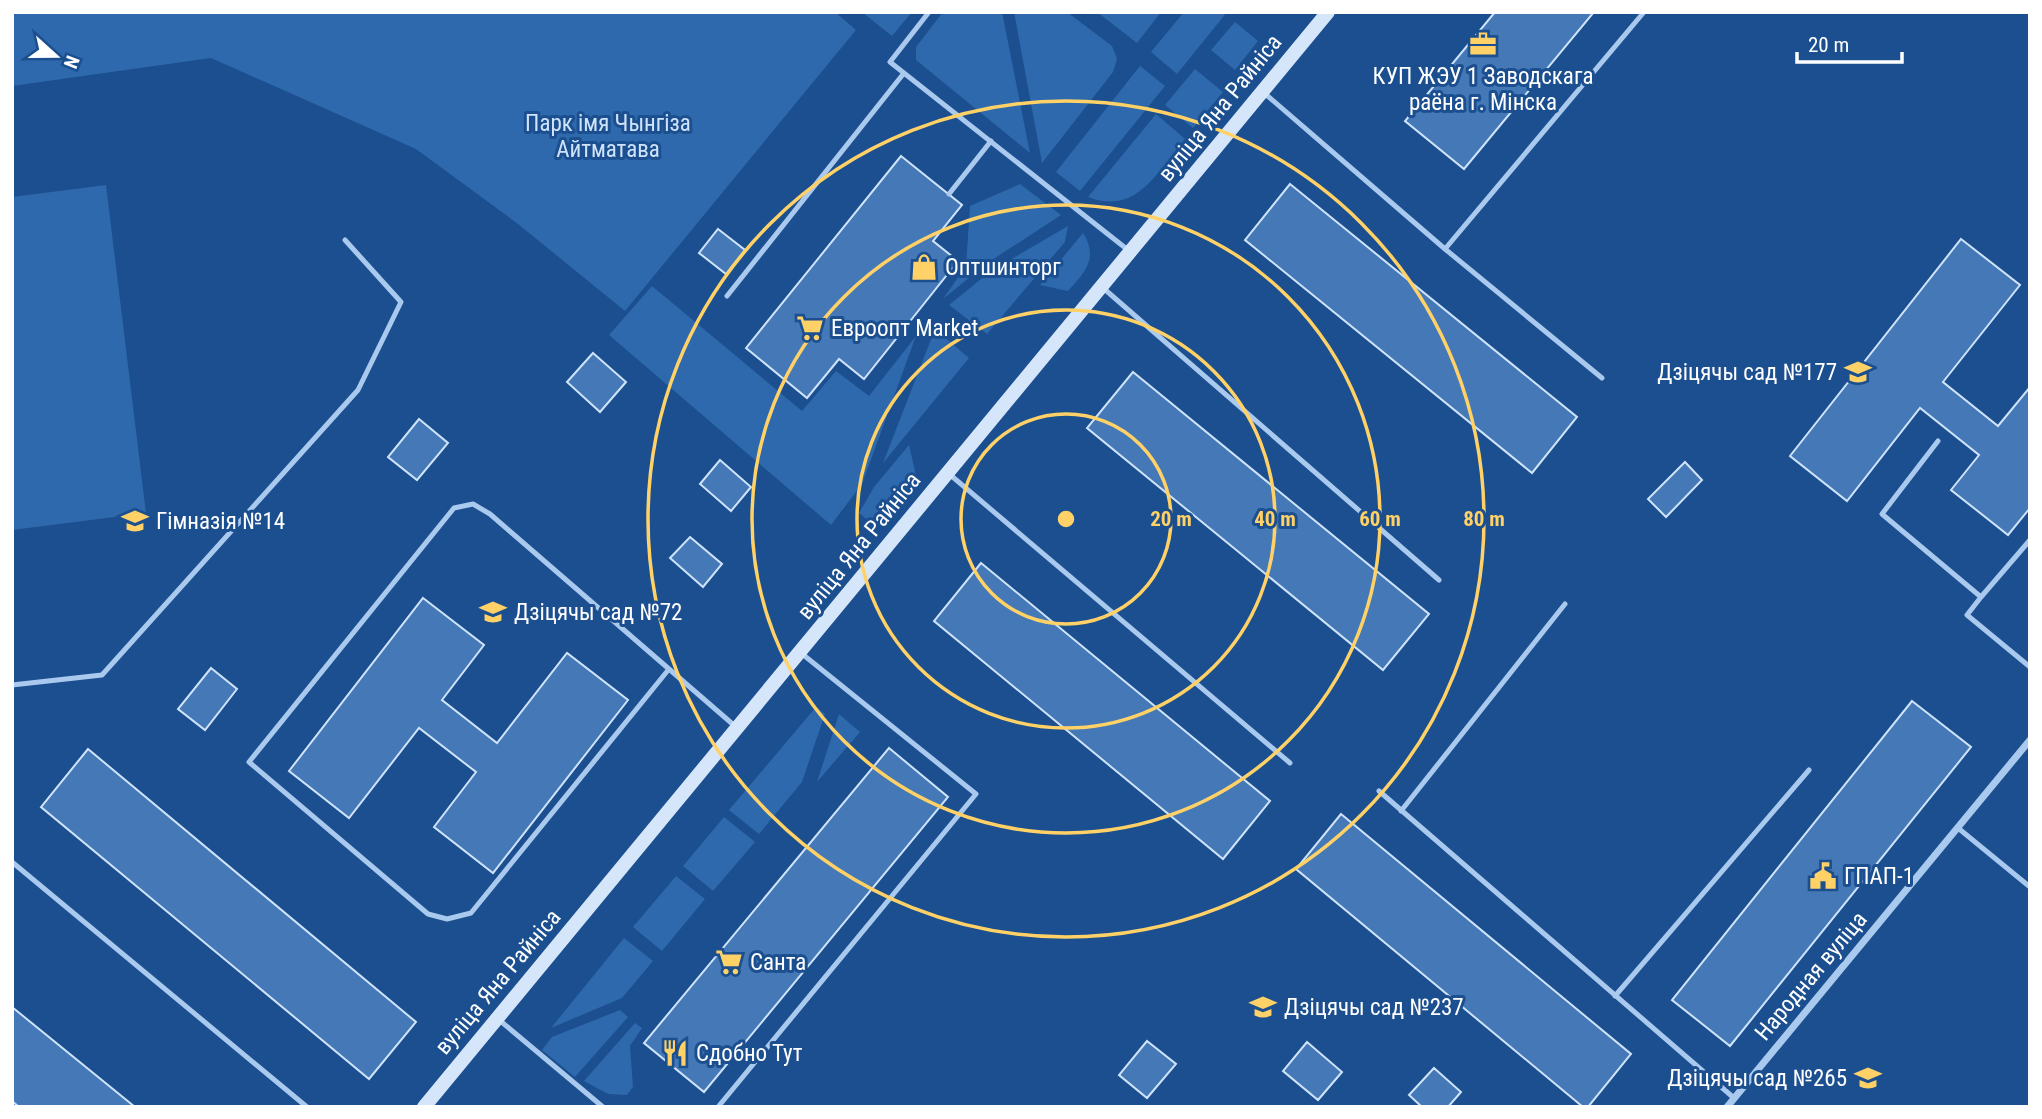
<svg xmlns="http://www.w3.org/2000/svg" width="2042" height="1119" font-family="'Roboto Condensed',sans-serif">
	<rect width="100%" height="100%" fill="#1b4f8f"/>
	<path fill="#2e69ad" d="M12,12H835L856,30L625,311L518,224L416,149L211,58L12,86Z
		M862,12H912L892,36Z
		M943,12H1002L1030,153L916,60V47Z
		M1014,12H1067L1112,46L1117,59L1113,72L1042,163Z
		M1097,12H1161L1137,43Z
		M1184,12H1227L1177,74L1151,52Z
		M1235,22L1258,41L1235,70L1211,50Z
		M1140,66L1165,86L1080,191L1056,172Z
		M1195,69L1223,92L1193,128L1165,105Z
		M1156,114L1185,139C1157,172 1137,216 1088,197Z
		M1020,184L1061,215L986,264L943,299L966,266L970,206Z
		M106,185L146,513L12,530V197Z
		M1068,226L1065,242L987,334L949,305L991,271Z
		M1083,233C1099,258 1085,272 1068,291L1040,285Z
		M652,286L802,411L836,371L869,396L916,336L862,484L831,525L609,335Z
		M935,329L969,358L883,463Z
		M909,445L917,480L877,528L859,513L874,487Z
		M816,707L825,714L802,782L759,834L729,810Z
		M839,714L860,732L817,782Z
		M724,817L755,842L713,891L683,866Z
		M676,876L705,899L662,951L633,927Z
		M624,938L653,961L622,998L551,1028Z
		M620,1010L628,1017L575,1077L542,1050L552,1037Z
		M635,1023L642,1028L630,1046L633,1087L627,1095L608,1094L584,1081Z"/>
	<path fill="#4478b7" stroke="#cfe3fa" stroke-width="2" d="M1495,12H1594L1464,169L1405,121Z
		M901,156L962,205L933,241L958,261L864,379L839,359L807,398L746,348Z
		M1290,184L1577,417L1532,473L1245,240Z
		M718,229L745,250L726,274L699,253Z
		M1961,239L2020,285L1943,382L1998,426L2030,387V508L2008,535L1951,490L1979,455L1920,408L1847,501L1790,456Z
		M593,353L626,382L600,412L567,382Z
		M1133,372L1429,614L1383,670L1087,428Z
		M419,419L448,443L417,480L388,457Z
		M720,460L751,487L731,511L700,484Z
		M1685,462L1702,480L1666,517L1648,499Z
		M690,537L722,564L703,587L670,558Z
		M981,563L1270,801L1223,859L934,621Z
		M423,598L484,645L442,700L497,743L567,653L628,700L493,873L434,827L476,772L419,728L349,818L289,771Z
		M211,668L237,689L205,730L178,709Z
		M1912,701L1971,747L1730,1046L1672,1000Z
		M889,748L948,797L704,1092L644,1043Z
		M88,749L416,1022L369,1079L41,807Z
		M1341,814L1631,1054L1588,1107H1583L1296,869Z
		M12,1007L135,1107H19L12,1101Z
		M1147,1041L1176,1064L1147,1098L1119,1075Z
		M1307,1042L1342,1072L1318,1100L1283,1071Z
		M1434,1068L1461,1092L1448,1107H1422L1409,1095Z"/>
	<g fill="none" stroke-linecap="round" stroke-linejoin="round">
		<path stroke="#a9c9ee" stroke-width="5" d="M929,12L890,62L1128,250
			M1263,92L1445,249L1644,12
			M949,194L991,141
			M1445,249L1602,378
			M1102,287L1439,580
			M727,296L904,73
			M1938,441L1882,514L1981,597L2030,540
			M948,473L1290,763
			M1981,597L1967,615L2030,667
			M669,669L471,913L447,919L428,914L249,762L454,508L473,504L490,514L669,669L736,727
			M12,685L102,675L358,390L401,302L345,240
			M1379,791L1734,1098
			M1401,811L1565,604
			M1958,828L2030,887
			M12,862L307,1107
			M1615,996L1809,770
			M498,1019L603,1107
			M718,1107L976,794L801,653"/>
		<path stroke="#a9c9ee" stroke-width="7" d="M1727,1107L2030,740"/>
		<path stroke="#d6e6fa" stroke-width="14" d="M424,1107L1328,12"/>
	</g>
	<g fill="none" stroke="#ffd166" stroke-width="3.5">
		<circle cx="1066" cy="519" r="105"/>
		<circle cx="1066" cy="519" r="209"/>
		<circle cx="1066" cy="519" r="314"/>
		<circle cx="1066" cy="519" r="418"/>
	</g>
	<defs>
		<symbol id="office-bare" viewBox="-9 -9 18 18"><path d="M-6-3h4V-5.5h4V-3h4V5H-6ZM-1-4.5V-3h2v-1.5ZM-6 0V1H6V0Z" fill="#ffd166" stroke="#1b4f8f" stroke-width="2.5" paint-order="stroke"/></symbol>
		<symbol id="shop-bare" viewBox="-9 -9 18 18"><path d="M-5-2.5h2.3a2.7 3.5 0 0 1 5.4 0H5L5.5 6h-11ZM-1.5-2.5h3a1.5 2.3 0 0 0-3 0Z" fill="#ffd166" stroke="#1b4f8f" stroke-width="2.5" paint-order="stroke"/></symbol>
		<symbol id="supermarket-bare" viewBox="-9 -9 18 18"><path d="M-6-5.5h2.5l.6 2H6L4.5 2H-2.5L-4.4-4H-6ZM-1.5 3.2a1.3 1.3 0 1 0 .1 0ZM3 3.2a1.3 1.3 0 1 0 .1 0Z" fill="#ffd166" stroke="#1b4f8f" stroke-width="2.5" paint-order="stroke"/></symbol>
		<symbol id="school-bare" viewBox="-9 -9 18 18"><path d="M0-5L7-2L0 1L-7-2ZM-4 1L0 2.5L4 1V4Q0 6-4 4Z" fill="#ffd166" stroke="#1b4f8f" stroke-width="2.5" paint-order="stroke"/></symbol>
		<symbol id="civic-bare" viewBox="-9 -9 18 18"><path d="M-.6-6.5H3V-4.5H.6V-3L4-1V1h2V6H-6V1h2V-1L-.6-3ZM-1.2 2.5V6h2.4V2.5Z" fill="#ffd166" stroke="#1b4f8f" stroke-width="2.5" paint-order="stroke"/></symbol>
		<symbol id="restaurant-bare" viewBox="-9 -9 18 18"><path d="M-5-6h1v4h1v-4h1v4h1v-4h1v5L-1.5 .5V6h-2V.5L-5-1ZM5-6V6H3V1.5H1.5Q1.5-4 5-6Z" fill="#ffd166" stroke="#1b4f8f" stroke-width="2.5" paint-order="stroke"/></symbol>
	</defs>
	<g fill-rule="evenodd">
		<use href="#office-bare" x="1464" y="25" width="38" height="38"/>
		<use href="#shop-bare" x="905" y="248" width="38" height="38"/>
		<use href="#supermarket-bare" x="791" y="309" width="38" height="38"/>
		<use href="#school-bare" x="1839" y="353" width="38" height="38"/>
		<use href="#school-bare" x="116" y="502" width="38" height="38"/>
		<use href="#school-bare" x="474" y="593" width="38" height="38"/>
		<use href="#civic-bare" x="1804" y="857" width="38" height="38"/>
		<use href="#supermarket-bare" x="710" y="943" width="38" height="38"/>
		<use href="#school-bare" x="1244" y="988" width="38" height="38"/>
		<use href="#restaurant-bare" x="656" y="1034" width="38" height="38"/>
		<use href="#school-bare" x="1849" y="1059" width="38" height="38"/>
	</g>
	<g text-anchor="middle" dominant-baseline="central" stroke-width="6" stroke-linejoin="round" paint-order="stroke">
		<g font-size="23" fill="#fff" stroke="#1b4f8f" text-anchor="start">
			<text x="1483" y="76" text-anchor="middle">КУП ЖЭУ 1 Заводскага<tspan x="1483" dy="26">раёна г. Мінска</tspan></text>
			<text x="945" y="267">Оптшинторг</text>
			<text x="831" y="328">Евроопт Market</text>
			<text x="1837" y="372" text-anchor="end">Дзіцячы сад №177</text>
			<text x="156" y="521">Гімназія №14</text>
			<text x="514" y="612">Дзіцячы сад №72</text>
			<text x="1844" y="876">ГПАП-1</text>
			<text x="750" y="962">Санта</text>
			<text x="1284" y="1007">Дзіцячы сад №237</text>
			<text x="696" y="1053">Сдобно Тут</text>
			<text x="1847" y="1078" text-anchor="end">Дзіцячы сад №265</text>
		</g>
		<g font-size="23" fill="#fff" stroke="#1b4f8f">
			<text transform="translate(1220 108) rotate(-51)">вуліца Яна Райніса</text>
			<text transform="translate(859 546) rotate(-51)">вуліца Яна Райніса</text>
			<text transform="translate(1811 976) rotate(-50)">Народная вуліца</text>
			<text transform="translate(498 982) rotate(-50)">вуліца Яна Райніса</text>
		</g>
		<g font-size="23" fill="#cfe3fa" stroke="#1b4f8f">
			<text x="608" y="123">Парк імя Чынгіза<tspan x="608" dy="26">Айтматава</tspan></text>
		</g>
	</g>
	<circle cx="1066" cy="519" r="10" fill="#ffd166" stroke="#1b4f8f" stroke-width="3.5"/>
	<g font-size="21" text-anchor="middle" font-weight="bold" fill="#ffd166" stroke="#1b4f8f" stroke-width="6" stroke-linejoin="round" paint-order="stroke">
		<text x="1171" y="526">20 m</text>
		<text x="1275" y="526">40 m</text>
		<text x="1380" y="526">60 m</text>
		<text x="1484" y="526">80 m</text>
	</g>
	<rect width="2042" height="1119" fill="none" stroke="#ffffff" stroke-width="28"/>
	<g transform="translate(56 56) rotate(111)" stroke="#1b4f8f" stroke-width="5" paint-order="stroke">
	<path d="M0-5L12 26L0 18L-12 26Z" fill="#ffffff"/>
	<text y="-10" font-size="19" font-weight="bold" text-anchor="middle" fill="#ffffff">N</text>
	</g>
	<path d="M1797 52v10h105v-10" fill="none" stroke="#ffffff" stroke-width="3.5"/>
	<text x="1808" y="52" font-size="21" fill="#ffffff" stroke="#1b4f8f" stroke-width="5" paint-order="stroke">20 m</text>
</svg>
